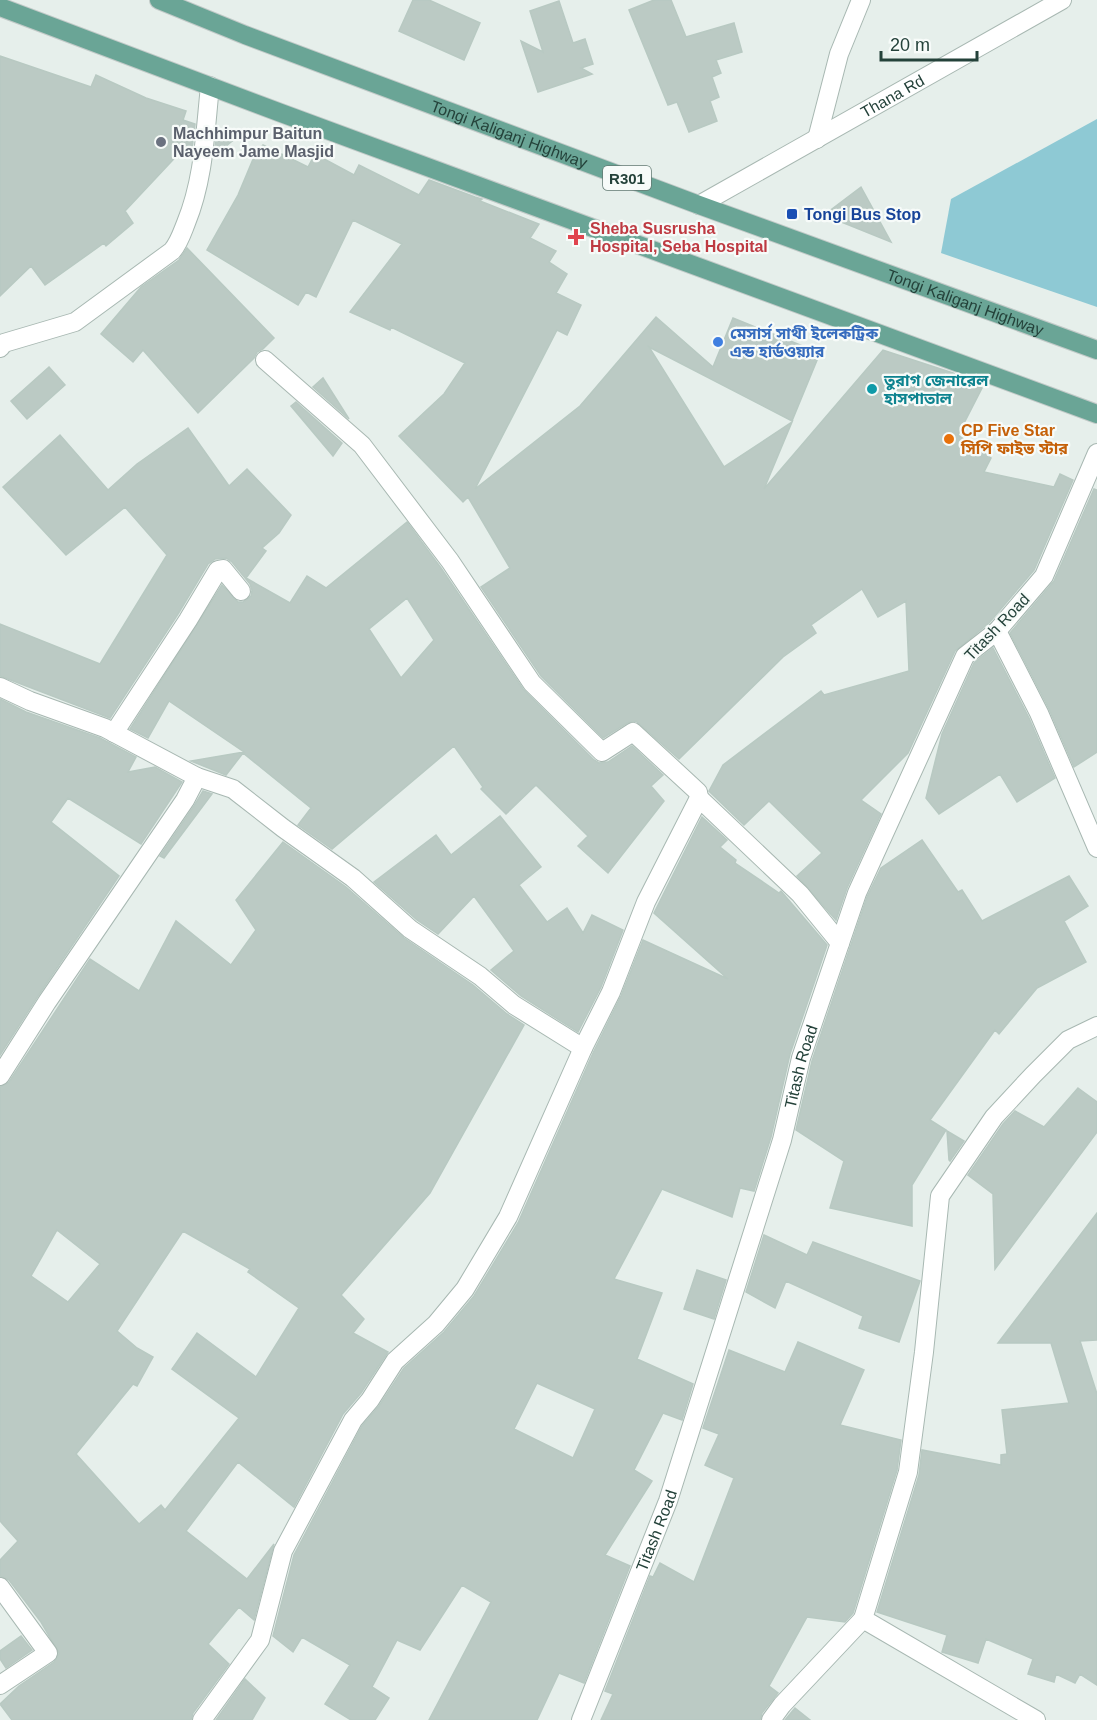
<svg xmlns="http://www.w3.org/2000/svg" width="1097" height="1720" font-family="Helvetica,'Noto Sans Bengali',sans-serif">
	<rect width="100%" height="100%" fill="#e6efeb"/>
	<path fill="#8ec9d4" d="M1097,119V307L941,253L951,199Z"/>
	<path fill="#bbcac4" stroke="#b8c9c2" stroke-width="1.5" fill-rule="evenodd" d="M413,0H429L480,23L464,60L399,31Z
		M654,0H671L686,37L734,23L742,52L716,60L721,73L712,77L719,97L710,101L717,121L689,132L677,102L668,105L629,10Z
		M559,1L573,43L585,39L593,64L581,68L592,74L538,92L521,41L543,52L530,11Z
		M0,56L91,87L96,75L146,98L186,111L183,120L195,124L192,149L185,147L125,211L133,223L106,246L104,243L45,285L31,266L0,296Z
		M217,131L237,137L214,156L216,140Z
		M263,145L308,167L315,154L354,175L359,165L419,195L429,180L475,197L482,199L480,201L539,224L530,238L556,251L549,262L567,274L556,293L581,305L567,335L557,330L475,489L580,406L656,317L713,367L733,318L820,353L792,421L649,347L724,467L792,422L764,489L883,350L953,373L982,388L958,435L991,458L984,472L1054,487L1060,474L1073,480L1034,570L989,623L955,651L908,753L861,800L881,814L847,888L836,920L797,876L822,853L769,801L744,825L709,791L723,765L821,691L824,695L909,671L906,601L878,617L862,589L811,625L816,633L783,657L679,759L636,721L627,723L603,738L541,676L481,587L510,568L468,497L463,502L399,436L444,394L465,363L391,327L390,330L350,312L402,244L353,220L316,297L306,292L298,305L207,250L238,195L254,157Z
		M861,187L891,242L824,215Z
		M187,248L274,338L263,349L257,352L254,358L198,413L143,350L133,362L101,334L141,287L179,260Z
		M49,367L65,385L27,419L11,401Z
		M323,378L349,419L313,387Z
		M296,402L342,443L333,456L291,406Z
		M188,428L229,486L247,469L291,515L279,533L262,548L266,551L246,578L290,603L307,576L326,588L407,522L441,568L523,689L594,760L599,763L608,762L632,746L663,775L651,786L664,801L608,873L578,846L588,836L536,785L506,814L481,789L483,787L454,746L332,849L298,825L311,808L243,753L226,775L191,761L244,752L169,701L148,738L130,729L222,585L238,602H243L251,596L252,590L250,584L232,562L226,558L215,559L208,564L178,614L110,718L0,676V624L100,664L167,555L125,507L66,555L3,487L60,435L108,490L137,464ZM407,598L434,640L401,678L369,629Z
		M1094,489L1097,490V752L1074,767L1049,709L1010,633L1054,581Z
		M993,648L1029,718L1055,778L1017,802L1000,774L939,814L926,798L942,734L974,663Z
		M0,699L26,712L100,738L136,757L128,772L155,767L182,782L141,844L68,798L51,822L119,876L38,996L0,1055Z
		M203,791L212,794L164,858L160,856L194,806Z
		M500,816L541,867L519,885L547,922L567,908L583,933L592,915L623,930L601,987L578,1032L521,996L491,970L514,951L474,896L438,934L417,920L374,882L436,835L451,855Z
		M702,817L727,840L720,847L736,860L735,863L779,893L781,891L827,945L790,1054L771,1137L754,1191L740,1188L732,1217L662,1189L614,1279L662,1293L637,1359L693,1384L682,1420L663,1413L634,1470L652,1481L605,1555L630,1566L584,1683L559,1673L537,1720H429L491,1602L462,1585L420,1650L397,1640L372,1687L389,1698L375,1720H351L325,1704L350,1665L302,1637L293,1652L273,1636L294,1555L362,1426L379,1406L404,1368L444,1332L474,1296L518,1223L593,1053L621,996L643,940L728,979L654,913ZM537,1383L595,1409L573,1458L514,1429Z
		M922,840L958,892L962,890L982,921L1069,876L1088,906L1064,921L1086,962L1037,988L999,1034L995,1030L930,1120L946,1130L912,1185V1226L830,1208L844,1161L796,1130L812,1061L867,897L881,868Z
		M283,842L346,887L404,938L473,985L507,1014L524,1025L430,1193L341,1295L364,1319L353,1333L388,1352L361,1393L343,1414L294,1507L238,1462L186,1531L247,1579L274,1544L254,1620L239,1607L208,1644L229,1664L193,1713L191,1720H12L0,1704L19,1686L54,1662L59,1653L41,1622L9,1580L0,1576V1560L18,1541L0,1521V1087L9,1082L90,959L139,991L176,921L231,965L256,930L236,900ZM57,1230L100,1264L68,1302L31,1276ZM183,1231L250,1269L248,1272L299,1308L256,1377L197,1333L172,1369L239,1418L165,1510L161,1505L139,1524L76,1454L133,1384L137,1386L153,1357L137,1348L117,1331Z
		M1078,1088L1097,1102V1132L995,1269L993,1194L968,1175L1003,1124L1015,1111L1044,1127Z
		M947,1131L964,1141L950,1161L949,1160Z
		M1097,1213V1340L1080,1341L1097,1394V1685L1080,1674L1075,1683L1056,1674L1054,1682L1028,1674L1033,1659L986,1639L978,1663L942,1652L947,1635L877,1612L919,1475L922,1450L1001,1465V1455L1007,1454L1002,1410L1069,1403L1051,1343H998Z
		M764,1235L807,1255L813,1242L920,1281L899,1342L859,1328L863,1316L786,1281L775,1308L746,1292Z
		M697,1270L726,1280L714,1319L684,1309Z
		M798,1342L864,1370L840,1425L901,1440L897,1470L853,1613L845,1622L807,1617L769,1686L778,1693L762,1713L760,1720H601L613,1694L605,1691L650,1576L653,1577L660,1563L694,1582L734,1478L705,1465L719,1434L703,1428L729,1350L785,1372Z
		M21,1636L32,1650L6,1668L0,1659V1651Z
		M245,1679L265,1698L252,1720H216Z
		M795,1708L810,1720H785Z"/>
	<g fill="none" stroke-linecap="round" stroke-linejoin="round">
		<defs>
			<g id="minor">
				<path d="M817,139L839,54L861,0"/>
				<path id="s1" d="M699,205L1062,0"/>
				<path d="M0,348L4,343L75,322L172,251C179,243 182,233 186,223C204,179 205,133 210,86"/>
				<path d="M265,360L362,445L450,561L532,683L602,752L633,732L698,792L699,798"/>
				<path d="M997,631L1039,713L1097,848"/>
				<path d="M0,687L30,701L105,728L197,777L233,789L283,828L353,878L410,929L480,976L514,1005L583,1048"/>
				<path d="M114,733L188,620L218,570L223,569L241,591"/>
				<path d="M0,1076L47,1002L185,800L197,777"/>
				<path d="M0,1587L48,1653L0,1685"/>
				<path d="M202,1720L260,1640L283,1551L353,1420L370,1400L395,1361L436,1324L465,1289L508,1217L583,1048L611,992L646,902L699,798L800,894L840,943"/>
				<path id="s2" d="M581,1720L668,1501L782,1140L801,1058L857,893L965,656L997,631L1044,576L1097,453"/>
				<path d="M771,1720L782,1705L863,1619"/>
				<path d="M1036,1720L863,1619L908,1472L924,1352L940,1196L994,1117L1033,1075L1068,1040L1097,1026"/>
			</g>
			<g id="primary">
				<path id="s3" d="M159,0L245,35L699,205L1097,350"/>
				<path d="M0,7L281,113L1097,414"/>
			</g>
		</defs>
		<use href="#minor" stroke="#a8b8b2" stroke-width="20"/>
		<use href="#primary" stroke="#c2cac8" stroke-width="20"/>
		<use href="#minor" stroke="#fff" stroke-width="18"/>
		<use href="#primary" stroke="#6aa596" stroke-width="18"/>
	</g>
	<circle fill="#6b7280" stroke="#f7fbf9" stroke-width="2" cx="161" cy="142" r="6"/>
	<rect fill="#1a4fb4" stroke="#f7fbf9" stroke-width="2" x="786" y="208" width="12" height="12" rx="3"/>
	<path fill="#e0444e" stroke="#f7fbf9" stroke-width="2" d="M573 228h6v6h6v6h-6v6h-6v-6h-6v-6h6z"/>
	<circle fill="#3f7fe0" stroke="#f7fbf9" stroke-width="2" cx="718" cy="342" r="6"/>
	<circle fill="#0f9aa8" stroke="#f7fbf9" stroke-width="2" cx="872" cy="389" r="6"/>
	<circle fill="#e8710a" stroke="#f7fbf9" stroke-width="2" cx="949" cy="439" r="6"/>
	<g text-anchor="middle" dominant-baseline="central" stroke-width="4.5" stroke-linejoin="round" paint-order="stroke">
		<rect fill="#f7fbf9" stroke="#637a73" stroke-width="1.5" x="603" y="166" width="48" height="24" rx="4.5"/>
		<g font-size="15" font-weight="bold" fill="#24423a">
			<text x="627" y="178">R301</text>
		</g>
		<g font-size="16" fill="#24423a" stroke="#f7fbf9">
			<text stroke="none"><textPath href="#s1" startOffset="222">Thana Rd</textPath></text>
			<text stroke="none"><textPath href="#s3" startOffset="375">Tongi Kaliganj Highway</textPath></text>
			<text stroke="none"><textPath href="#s3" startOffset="861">Tongi Kaliganj Highway</textPath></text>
			<text transform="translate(997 627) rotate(-46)">Titash Road</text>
			<text stroke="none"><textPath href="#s2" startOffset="690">Titash Road</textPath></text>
			<text stroke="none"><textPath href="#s2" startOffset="204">Titash Road</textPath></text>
		</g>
		<g font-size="16" font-weight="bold" fill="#5b616d" stroke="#f7fbf9" text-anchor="start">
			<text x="173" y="133">Machhimpur Baitun<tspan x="173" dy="18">Nayeem Jame Masjid</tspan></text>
		</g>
		<g font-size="16" font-weight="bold" fill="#164399" stroke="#f7fbf9" text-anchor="start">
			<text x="804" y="214">Tongi Bus Stop</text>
		</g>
		<g font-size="16" font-weight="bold" fill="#be3a42" stroke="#f7fbf9" text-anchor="start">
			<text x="590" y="228">Sheba Susrusha<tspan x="590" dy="18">Hospital, Seba Hospital</tspan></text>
		</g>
		<g font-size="16" font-weight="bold" fill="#366cbe" stroke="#f7fbf9" text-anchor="start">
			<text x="730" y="333">মেসার্স সাথী ইলেকট্রিক<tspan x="730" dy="18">এন্ড হার্ডওয়্যার</tspan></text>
		</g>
		<g font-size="16" font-weight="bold" fill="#0d838f" stroke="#f7fbf9" text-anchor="start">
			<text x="884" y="380">তুরাগ জেনারেল<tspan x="884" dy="18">হাসপাতাল</tspan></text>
		</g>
		<g font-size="16" font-weight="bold" fill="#c56008" stroke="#f7fbf9" text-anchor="start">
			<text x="961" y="430">CP Five Star<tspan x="961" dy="18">সিপি ফাইভ স্টার</tspan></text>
		</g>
	</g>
	<path d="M881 51v9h96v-9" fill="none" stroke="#24423a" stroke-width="3"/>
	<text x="890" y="51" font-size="18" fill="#24423a" stroke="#f7fbf9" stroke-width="4.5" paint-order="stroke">20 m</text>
</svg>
